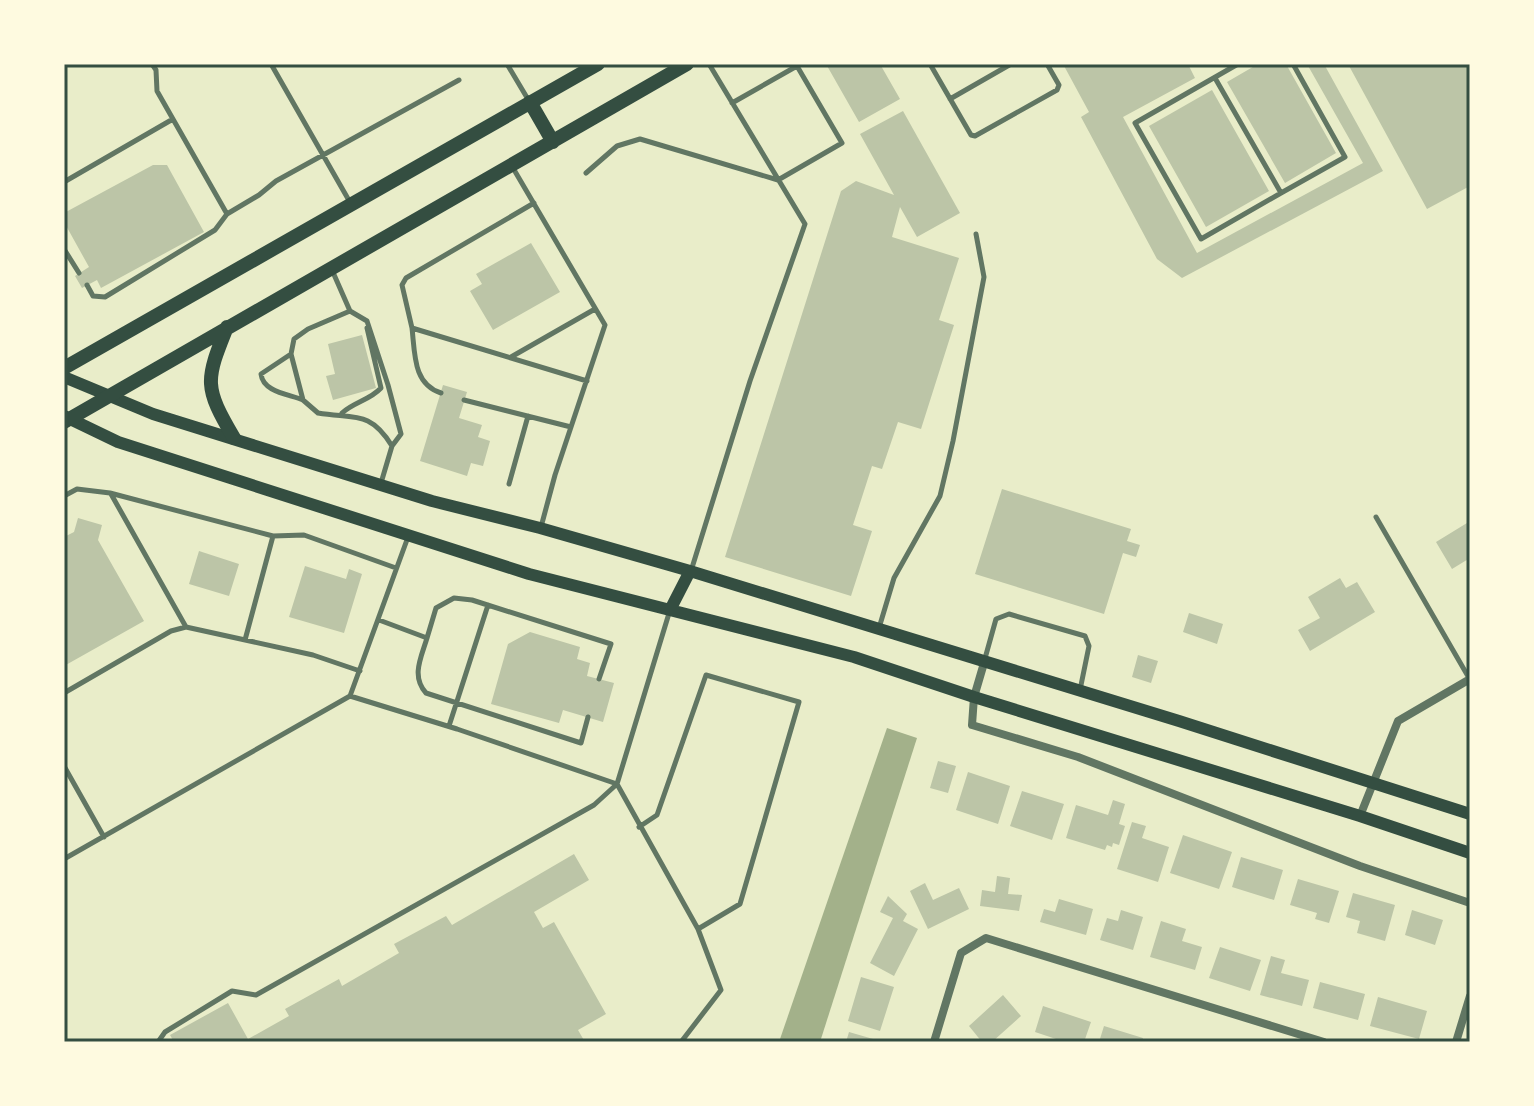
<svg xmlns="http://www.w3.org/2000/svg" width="1534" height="1106" font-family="'PT Sans Narrow',sans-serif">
	<rect width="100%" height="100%" fill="#e9edc9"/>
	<path fill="#a3b18a" d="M887,728L917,738L820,1042H779Z"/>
	<path fill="#bcc5a7" d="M826,64H880L900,99L859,122Z
		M1063,64H1188L1195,78L1123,117L1197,253L1363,163L1307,64H1324L1383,171L1182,278L1157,259L1081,117L1089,112Z
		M1258,64H1286L1336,153L1285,183L1227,82Z
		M1348,64H1470V186L1427,209Z
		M1212,90L1269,191L1206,227L1149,126Z
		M903,111L960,213L917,237L900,207L892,237L959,258L939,320L954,325L921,429L898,422L882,469L872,466L853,525L872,531L851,596L725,557L841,191L856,181L894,195L860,134Z
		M153,165H167L204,232L101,288L97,280L82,288L75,276L89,267L64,222V213Z
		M531,243L560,292L493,330L470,291L482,284L476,274Z
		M362,335L376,388L333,400L326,376L335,374L328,344Z
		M443,385L467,392L459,418L482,425L478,437L490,441L483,466L471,463L467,476L420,461Z
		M1002,489L1131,529L1127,541L1140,545L1136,557L1123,553L1104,614L975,574Z
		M78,518L102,525L98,540L144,621L64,666V537L74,532Z
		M1467,523L1470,529V558L1452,569L1436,542Z
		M199,551L239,564L229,596L189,584Z
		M305,566L346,579L349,569L362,574L344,633L289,617Z
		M1340,578L1346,588L1357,582L1375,612L1310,651L1298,630L1320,618L1308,597Z
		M1189,613L1223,624L1217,644L1183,632Z
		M530,632L580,647L577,659L590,663L587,676L614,683L603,722L563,710L559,723L491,704L508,644Z
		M1138,655L1158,661L1151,683L1132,677Z
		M938,761L956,766L948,793L930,788Z
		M968,772L1010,786L998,824L956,810Z
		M1022,791L1064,804L1052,840L1010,826Z
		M1113,800L1125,804L1119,824L1125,826L1119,845L1113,843L1112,847L1107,845L1105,850L1066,838L1076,805L1108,815Z
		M1132,822L1146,826L1142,838L1169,847L1158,882L1117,869Z
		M1183,835L1232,852L1219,889L1170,873Z
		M574,854L589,880L534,912L543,928L554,922L606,1014L578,1030L585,1042H174L170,1035L228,1003L248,1039L289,1016L285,1009L339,979L342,986L399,953L394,944L446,916L452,925Z
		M1241,857L1283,870L1274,900L1232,887Z
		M997,876L1010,878L1008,894L1022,895L1019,911L980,906L982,890L995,892Z
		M1298,879L1339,891L1329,923L1315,919L1317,913L1290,905Z
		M925,883L933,900L959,888L969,909L928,929L910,891Z
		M1353,893L1395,905L1385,941L1357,933L1360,921L1346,917Z
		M888,896L907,914L903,921L918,929L894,976L870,963L893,918L880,912Z
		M1059,899L1093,909L1086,935L1040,922L1044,909L1055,912Z
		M1121,910L1143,917L1133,950L1100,940L1107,918L1118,921Z
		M1412,910L1443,920L1435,945L1405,935Z
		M1161,921L1186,929L1182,941L1202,947L1195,970L1150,957Z
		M1220,947L1261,960L1250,991L1209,978Z
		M1271,956L1285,960L1281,973L1309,980L1302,1006L1260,995Z
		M861,977L894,987L880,1031L848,1021Z
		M1320,982L1365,994L1358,1020L1313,1008Z
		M1003,995L1021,1016L992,1042H982L969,1026Z
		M1378,997L1427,1011L1419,1039L1370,1026Z
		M1043,1006L1091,1022L1084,1042H1065L1035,1032Z
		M1104,1026L1143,1038L1142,1042H1099Z
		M849,1032L880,1041V1042H846Z"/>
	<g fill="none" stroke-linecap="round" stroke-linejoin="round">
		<path stroke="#617663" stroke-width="5" d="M152,64L156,70L157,91L227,214L259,195L276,181L459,80
			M271,64L351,204
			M507,64L529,101
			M930,64L971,135L975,136L1057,90L1059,85L1047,64
			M1215,78L1281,193L1201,239L1135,123L1238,64
			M950,99L1011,64
			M513,168L605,325L555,475L541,527
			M586,173L617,146L640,139L778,180L842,143L797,66L732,103
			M64,182L173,119
			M1281,193L1345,157L1293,64
			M534,203L406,278L402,285L412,328L587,381
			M64,249L79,273
			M332,270L350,311L308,329L294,339L291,354L303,400L318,413C354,419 370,410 392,446
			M87,285L93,296L105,297L215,230L227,214
			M350,311L367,321L388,385L401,434L392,446L381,483
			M412,328C415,354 413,384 441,393
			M291,354L261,374C263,392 288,394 303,400
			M511,357L595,309
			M464,400L571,427
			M342,413C354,402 370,400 381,388L367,328
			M509,484L528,416
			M111,494L186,627
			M64,496L77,489L110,493L273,536L304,535L396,568
			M1376,517L1469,678
			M691,571L750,381L805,224L709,64
			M379,620L427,638L436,608L454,598L472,600L611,644L599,679
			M879,628L894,578L940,496L953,441L984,277L976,234
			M427,638C421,658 411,676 426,693L581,743L588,717
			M245,640L273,536
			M984,662L996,619L1009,614L1085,636L1089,646L1080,690
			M64,693L171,631L186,627L313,655L360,671
			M350,696L457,729L617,784L670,610
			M449,726L488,605
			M64,766L104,837
			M639,827L657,815L706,675L799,702L740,904L698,929
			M64,859L350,696L408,537
			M158,1042L165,1032L232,991L256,995L594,805L617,784L698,929L721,990L681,1042"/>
		<path stroke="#617663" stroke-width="8" d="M984,663L974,697L972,725L1078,757L1360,866L1470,903
			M1360,816L1398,721L1470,679
			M934,1042L961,953L986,938L1324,1042
			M1456,1042L1470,996"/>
		<path stroke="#344e41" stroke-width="12" d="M64,377L153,414L432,501L540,528L690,571L1179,721L1470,814
			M64,416L118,442L529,574L854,657L974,697L1360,816L1470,853
			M670,610L690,571"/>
		<path stroke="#344e41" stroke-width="14" d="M530,102L553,142
			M227,327C205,381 204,387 234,438
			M64,368L598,64
			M64,422L687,64"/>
	</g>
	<rect width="1534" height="1106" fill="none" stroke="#fefae0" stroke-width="132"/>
	<rect x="66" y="66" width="1402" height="974" fill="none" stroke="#344e41" stroke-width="3"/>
</svg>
